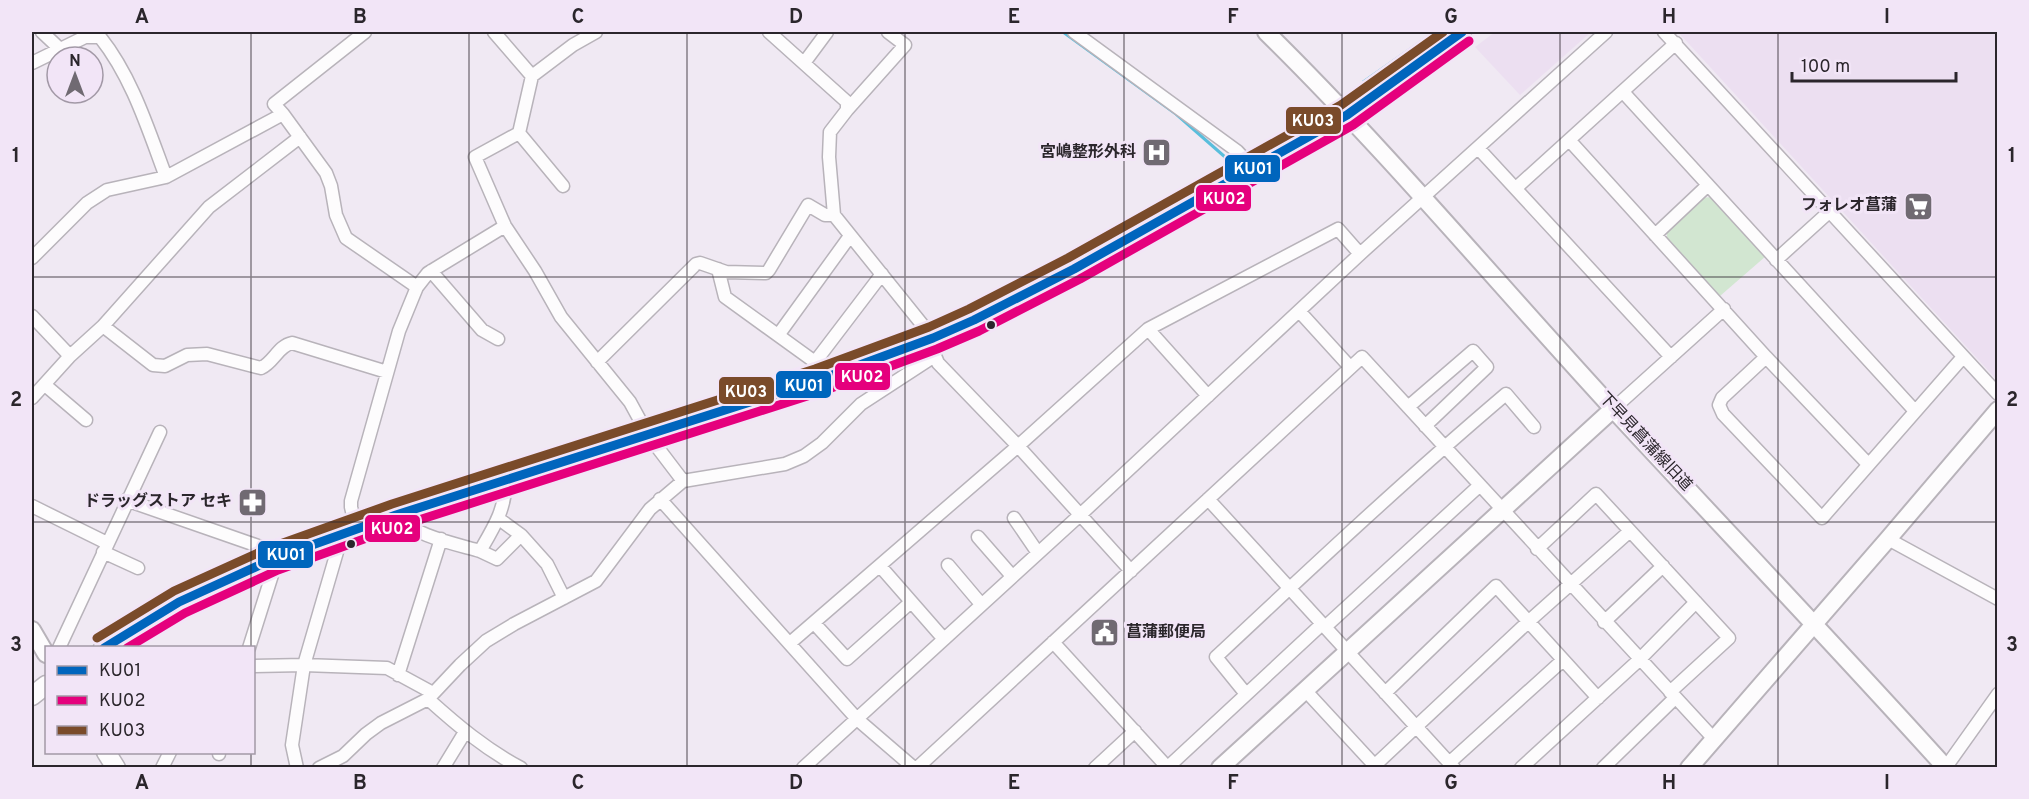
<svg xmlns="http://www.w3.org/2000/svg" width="2029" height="799" font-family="Overpass,'Noto Sans JP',sans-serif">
	<rect width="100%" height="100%" fill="#f0e9f3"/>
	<path fill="#ecdff1" d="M1495,32H1591L1520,95L1475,47Z
		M1678,32H1997V380Z"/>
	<path fill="#d2e6d1" d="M1711,197L1766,256L1720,296L1667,239V228L1702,198Z"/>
	<path fill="#59bedc" d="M1432,32H1440L1364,84L1362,81Z"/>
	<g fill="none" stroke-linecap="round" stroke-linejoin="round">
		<path stroke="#59bedc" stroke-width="3" d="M930,328L967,312L1091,248L1233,164L1176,114L1063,32
			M857,356L924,331
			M821,369L837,364
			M772,386L814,371
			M646,425L723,401
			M358,516L497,471L640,427
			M271,550L351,519
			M230,569L262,554
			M137,617L162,602"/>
		<defs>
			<path id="street" d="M42,32L60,49
				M494,32L532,76L573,45L596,32
				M769,32L847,102V110L830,132L829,157L834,215L933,338V351L938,363L1018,446L1131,571
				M1074,32L1237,151L1253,168
				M1664,32L1998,394
				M32,63L85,37H100C132,77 148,129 166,177
				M804,63L827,32
				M532,76L519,133L475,157L505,226L535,271L561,317L630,402L648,435L683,481
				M1623,92L1915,411
				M847,110L905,45L888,32
				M283,114L326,173L331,186L336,215L346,238L417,287
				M519,133L563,186
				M1570,141L1766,357L1868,464
				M1478,148L1671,357
				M1516,188L1676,43
				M1655,235L1708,185
				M32,258L87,203L107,190L166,177L283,114L274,104L365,32
				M1776,260L1829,212
				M718,269L725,297L815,362
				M431,271L482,330L498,339
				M1299,311L1350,367
				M32,316L70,356
				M103,326L209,207L300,137
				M1148,329L1208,396
				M779,334L850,236
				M1766,357L1722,398L1719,405L1723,414L1822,518L1963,357
				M597,362L696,264L700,263L726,272L766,273L769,270L808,205L825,215H834
				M817,370L815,362L882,274
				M45,385L86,420
				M32,398L70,356L103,326L153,365L165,366L187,355L207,354L261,368C274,362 278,346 292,343L387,372
				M1408,407L1473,351L1487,367L1425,426
				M1613,409L1724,309
				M660,499L857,719L914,768
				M1208,499L1454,768
				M126,500L261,547L273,559L272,575L249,648
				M32,506L107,543
				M396,515C411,535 456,544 480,551
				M1014,518L1038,553
				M499,519L521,535L497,559L480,551C494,527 505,510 506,481
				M356,528L351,507V501L399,331L417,287L428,273L505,226
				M521,535L547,564L564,598
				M978,537L1012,576
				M1888,539L1998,599
				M1537,549L1596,494L1729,638L1670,692
				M103,552L138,568
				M948,565L981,604
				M880,566L943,638
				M1604,622L1663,566
				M814,623L847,659L911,602
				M1325,627L1479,486
				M1053,642L1168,768
				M790,643L1018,446L1148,329L1338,229L1360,254
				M59,648L160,432
				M254,666L304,665L387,668L433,693
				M398,675L441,539
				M1305,690L1377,768
				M1385,693L1496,586L1598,698
				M1246,694L1216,657C1311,568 1407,478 1506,394L1534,427
				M428,699C457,725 485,749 521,768
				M219,754V752
				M1449,763L1563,660
				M1946,767L1998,694
				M162,768L170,752
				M297,768L292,745L304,665L339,545L338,535
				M319,768L343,756L366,734L381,723L428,699L460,665L486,641L514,624L596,581L650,509L683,481L785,464L804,456L822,443L861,404L930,359L933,351
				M443,768L465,732
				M803,768L1080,515L1360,254L1606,32
				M917,768L1362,357L1714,739
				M1095,768L1135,731
				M1167,768L1322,624
				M1372,768L1528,622L1630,531
				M1521,768L1639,660L1696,602
				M1603,768L1675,698"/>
			<path id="secondary" d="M1266,32C1388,152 1498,284 1614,410C1724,529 1837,647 1946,768
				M32,630L46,654
				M1220,768L1613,409
				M1689,768L1888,539L1998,410"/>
			<path id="primary" d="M103,648L179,602L273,559L396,515L819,380L933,338L974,320L1074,269L1347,115L1438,51L1462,32
				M32,696L46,685
				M106,752L116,768"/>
		</defs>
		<use href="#street" stroke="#b8b3ba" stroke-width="15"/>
		<use href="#secondary" stroke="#b8b3ba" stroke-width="20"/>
		<use href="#primary" stroke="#b8b3ba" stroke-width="21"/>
		<use href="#street" stroke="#fdfcfd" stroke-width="12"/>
		<use href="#secondary" stroke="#fdfcfd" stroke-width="16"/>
		<use href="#primary" stroke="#fdfcfd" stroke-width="18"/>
		<defs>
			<path id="bus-1" d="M104,648L179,602L273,559L396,515L819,380L933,338L974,320L1074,269L1347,115L1462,32"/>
			<path id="bus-2" d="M127,648L185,613L278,570L400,526L823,391L937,349L979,331L1080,279L1353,125L1469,41"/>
			<path id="bus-3" d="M97,638L174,591L269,548L392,504L815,369L929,327L969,309L1068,258L1341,105L1443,32"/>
		</defs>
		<use href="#bus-1" stroke="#f2e5f7" stroke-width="14"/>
		<use href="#bus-2" stroke="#f2e5f7" stroke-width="14"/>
		<use href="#bus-3" stroke="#f2e5f7" stroke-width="14"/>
		<use href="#bus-1" stroke="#0065bd" stroke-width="9"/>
		<use href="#bus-2" stroke="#e5007d" stroke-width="9"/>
		<use href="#bus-3" stroke="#7a4b2a" stroke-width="9"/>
	</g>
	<path fill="none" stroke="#2b262c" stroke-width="1.5" stroke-opacity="0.55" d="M251,32V648M469,32V768M687,32V768M905,32V768M1124,32V768M1342,32V768M1560,32V768M1778,32V768M32,277H1998M32,522H1998M251,752V768"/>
	<defs>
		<symbol id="hospital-square" viewBox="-11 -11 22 22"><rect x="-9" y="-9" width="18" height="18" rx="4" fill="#706a72" stroke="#f2e5f7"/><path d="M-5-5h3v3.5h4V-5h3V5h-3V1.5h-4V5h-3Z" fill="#fff"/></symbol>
		<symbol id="supermarket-square" viewBox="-11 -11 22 22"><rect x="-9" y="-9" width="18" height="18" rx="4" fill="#706a72" stroke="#f2e5f7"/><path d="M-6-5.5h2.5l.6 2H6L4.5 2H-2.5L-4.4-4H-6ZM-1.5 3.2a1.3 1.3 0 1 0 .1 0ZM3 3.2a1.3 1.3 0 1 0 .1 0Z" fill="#fff"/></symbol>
		<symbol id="pharmacy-square" viewBox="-11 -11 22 22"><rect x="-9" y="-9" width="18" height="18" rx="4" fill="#706a72" stroke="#f2e5f7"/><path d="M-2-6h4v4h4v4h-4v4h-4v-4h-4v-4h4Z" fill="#fff"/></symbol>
		<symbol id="civic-square" viewBox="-11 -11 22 22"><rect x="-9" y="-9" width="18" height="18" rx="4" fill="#706a72" stroke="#f2e5f7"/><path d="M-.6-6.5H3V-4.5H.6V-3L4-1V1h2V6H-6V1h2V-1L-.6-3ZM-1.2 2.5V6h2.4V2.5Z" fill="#fff"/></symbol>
	</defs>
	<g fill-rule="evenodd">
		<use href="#hospital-square" x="1140" y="136" width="33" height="33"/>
		<use href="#supermarket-square" x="1902" y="190" width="33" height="33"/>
		<use href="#pharmacy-square" x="236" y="486" width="33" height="33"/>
		<use href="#civic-square" x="1088" y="616" width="33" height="33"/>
	</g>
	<g fill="#2b262c" stroke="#f2e5f7" stroke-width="2">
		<circle cx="991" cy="325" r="5"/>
		<circle cx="351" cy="544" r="5"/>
	</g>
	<g text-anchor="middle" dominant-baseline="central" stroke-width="6" stroke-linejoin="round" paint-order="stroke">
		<g font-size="16" font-weight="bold" fill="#2b262c" stroke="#f2e5f7" text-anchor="end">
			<text x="1136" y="153">宮嶋整形外科</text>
			<text x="1897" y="206">フォレオ菖蒲</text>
			<text x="232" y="502">ドラッグストア セキ</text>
			<text x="1126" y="633" text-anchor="start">菖蒲郵便局</text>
		</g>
		<g font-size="16" fill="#2b262c" stroke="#f2e5f7">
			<text transform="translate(1645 442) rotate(47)">下早見菖蒲線旧道</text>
		</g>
	</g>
	<g stroke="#f2e5f7" stroke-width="2">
		<rect x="1285" y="106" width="57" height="29" rx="6" fill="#7a4b2a"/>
		<rect x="1224" y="154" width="57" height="29" rx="6" fill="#0065bd"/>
		<rect x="1195" y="184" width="57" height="28" rx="6" fill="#e5007d"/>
		<rect x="834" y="362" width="57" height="29" rx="6" fill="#e5007d"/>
		<rect x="775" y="370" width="57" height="29" rx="6" fill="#0065bd"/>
		<rect x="718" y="376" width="57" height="29" rx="6" fill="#7a4b2a"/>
		<rect x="364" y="514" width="57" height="29" rx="6" fill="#e5007d"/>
		<rect x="257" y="540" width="57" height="29" rx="6" fill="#0065bd"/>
	</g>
	<g font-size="16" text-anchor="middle" font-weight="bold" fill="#fff">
		<text x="1313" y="126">KU03</text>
		<text x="1253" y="174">KU01</text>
		<text x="1224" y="204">KU02</text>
		<text x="862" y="382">KU02</text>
		<text x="804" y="391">KU01</text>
		<text x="746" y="397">KU03</text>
		<text x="392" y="534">KU02</text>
		<text x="286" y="560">KU01</text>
	</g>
	<rect width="2029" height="799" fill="none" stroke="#f2e5f7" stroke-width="66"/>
	<rect x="45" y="646" width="210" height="108" fill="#f2e5f7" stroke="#a299a6" stroke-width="1.5"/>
	<rect x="57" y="666" width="30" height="9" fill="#0065bd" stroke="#a299a6" stroke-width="1.5"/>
	<text x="99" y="676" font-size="18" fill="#2b262c">KU01</text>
	<rect x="57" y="696" width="30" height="9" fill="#e5007d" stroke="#a299a6" stroke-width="1.5"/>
	<text x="99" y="706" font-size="18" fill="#2b262c">KU02</text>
	<rect x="57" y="726" width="30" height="9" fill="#7a4b2a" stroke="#a299a6" stroke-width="1.5"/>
	<text x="99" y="736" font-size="18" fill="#2b262c">KU03</text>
	<g transform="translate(75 75)"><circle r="28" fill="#f2e5f7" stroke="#a299a6" stroke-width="1.5"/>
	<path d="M0-4.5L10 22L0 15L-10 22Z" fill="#706a72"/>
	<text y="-9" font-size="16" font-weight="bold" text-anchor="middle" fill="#2b262c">N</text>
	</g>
	<path d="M1792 72v9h164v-9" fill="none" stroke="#2b262c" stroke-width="3"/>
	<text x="1801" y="72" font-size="18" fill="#2b262c" stroke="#f2e5f7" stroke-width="4.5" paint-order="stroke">100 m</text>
	<rect x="33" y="33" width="1963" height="733" fill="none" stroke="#2b262c" stroke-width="2"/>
	<g font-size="20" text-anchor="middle" font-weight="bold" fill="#2b262c">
		<text x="142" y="23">A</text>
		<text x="360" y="23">B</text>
		<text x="578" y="23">C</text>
		<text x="796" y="23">D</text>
		<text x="1014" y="23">E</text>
		<text x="1233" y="23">F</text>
		<text x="1451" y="23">G</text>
		<text x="1669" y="23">H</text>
		<text x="1887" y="23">I</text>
		<text x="16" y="162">1</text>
		<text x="2012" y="162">1</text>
		<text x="16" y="406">2</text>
		<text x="2012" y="406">2</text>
		<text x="16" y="651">3</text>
		<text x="2012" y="651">3</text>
		<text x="142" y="789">A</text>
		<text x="360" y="789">B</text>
		<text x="578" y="789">C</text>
		<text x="796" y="789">D</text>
		<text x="1014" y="789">E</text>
		<text x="1233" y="789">F</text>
		<text x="1451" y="789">G</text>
		<text x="1669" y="789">H</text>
		<text x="1887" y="789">I</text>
	</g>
</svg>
